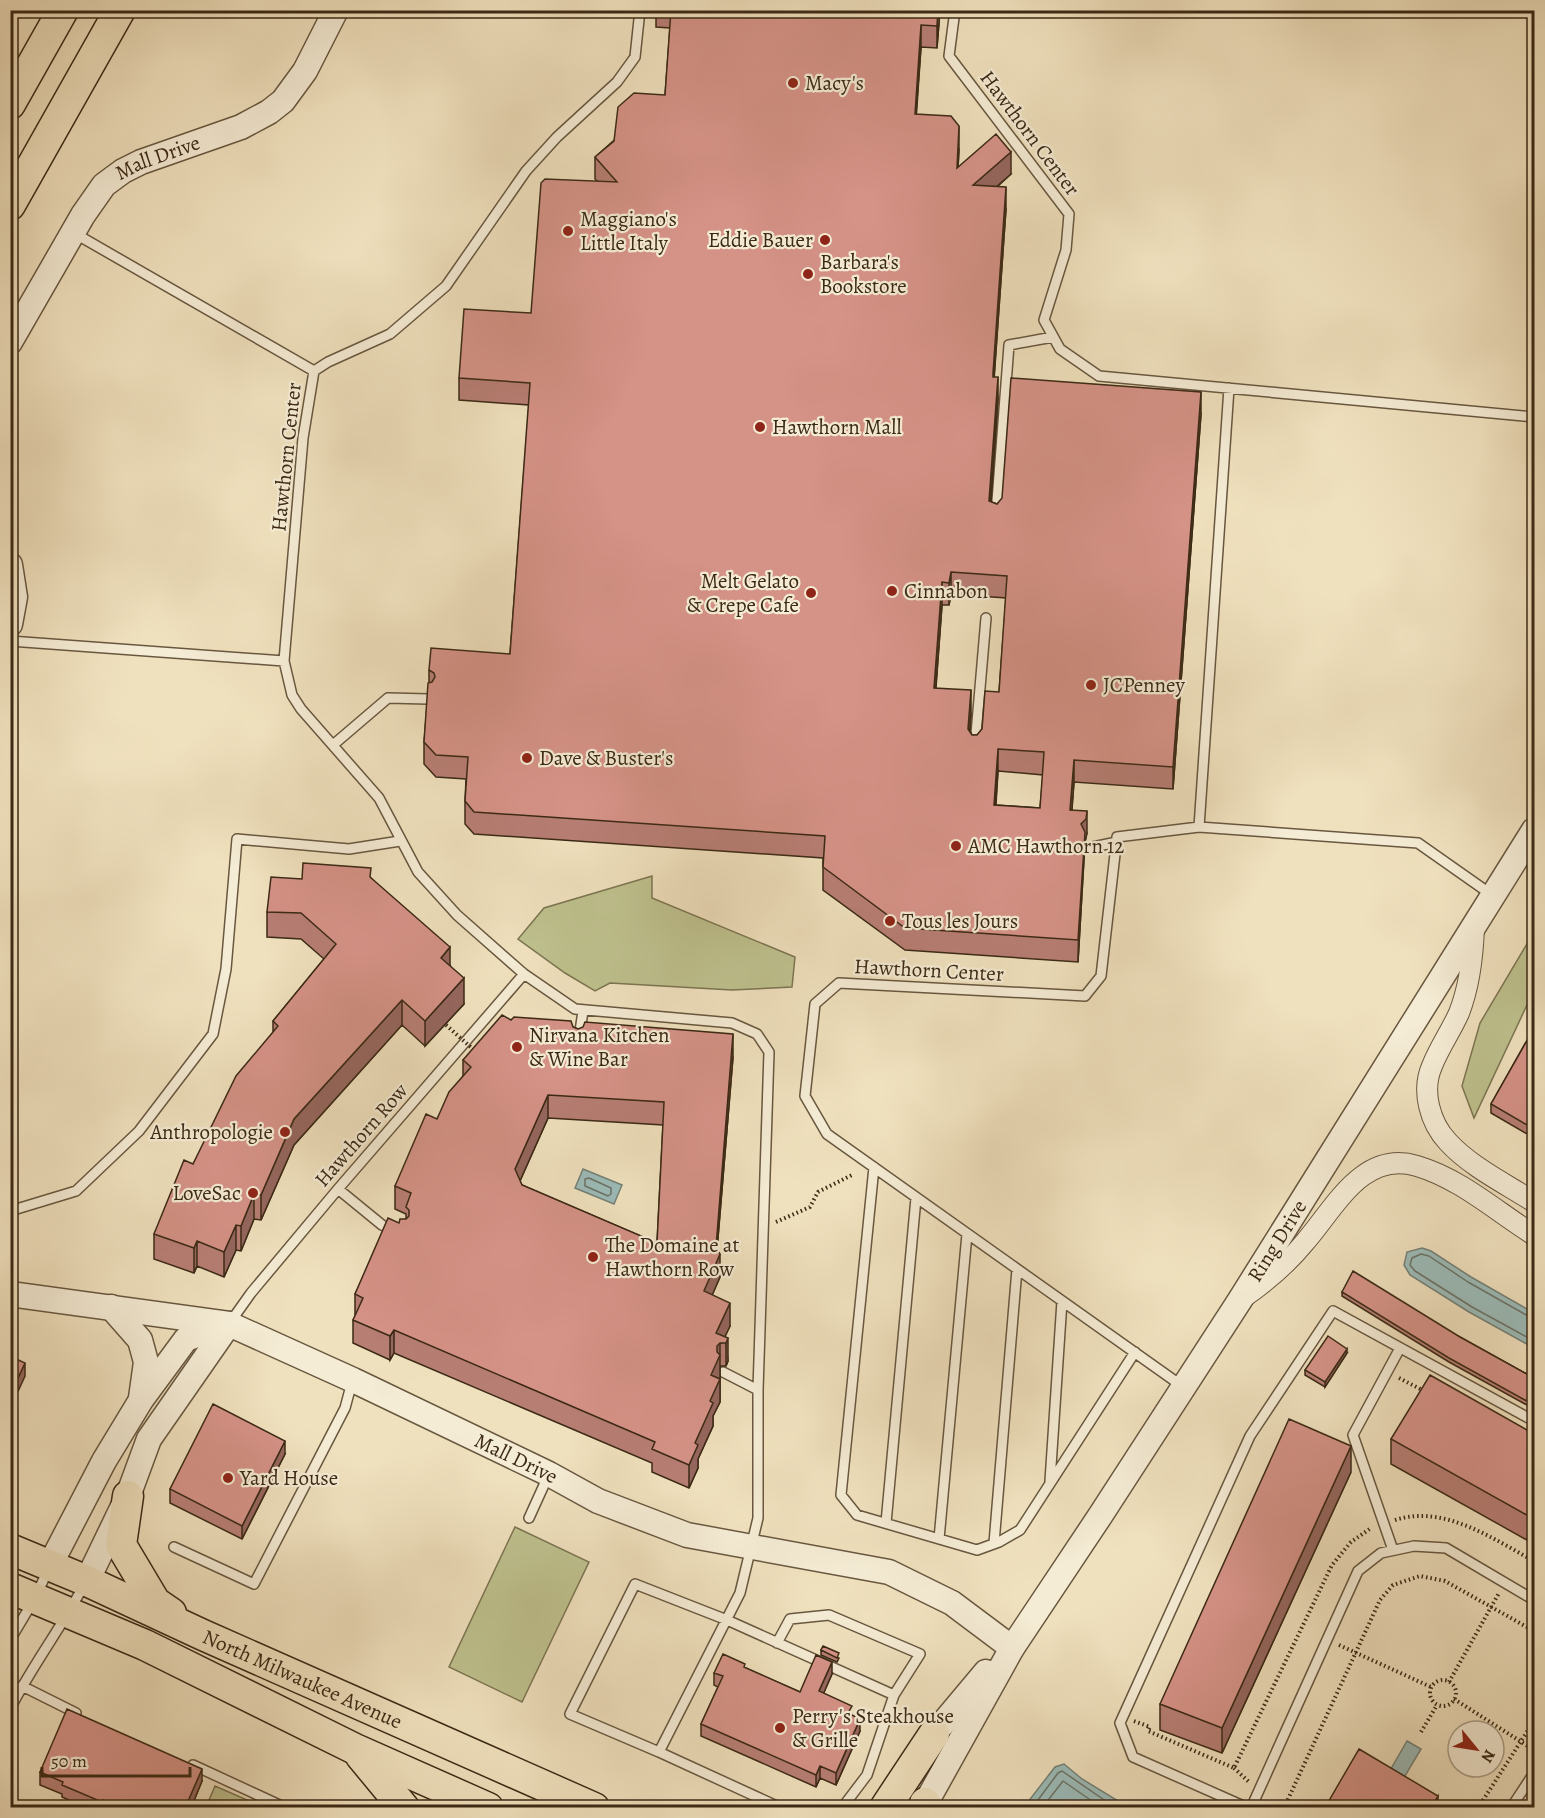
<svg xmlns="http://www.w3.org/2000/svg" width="1545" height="1818" font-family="Alegreya,serif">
	<rect width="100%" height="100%" fill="#f0e1be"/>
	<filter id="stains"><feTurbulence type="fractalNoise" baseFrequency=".00333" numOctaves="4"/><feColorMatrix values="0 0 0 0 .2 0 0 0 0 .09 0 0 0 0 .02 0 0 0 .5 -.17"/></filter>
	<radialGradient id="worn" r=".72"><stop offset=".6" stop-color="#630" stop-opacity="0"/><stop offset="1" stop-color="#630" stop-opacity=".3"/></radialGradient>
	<path fill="#bec18e" stroke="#7c7552" stroke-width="1.5" d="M652,876V898L795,957L792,987L732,990L610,983L595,991L565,973L518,939L544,908Z
		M1534,932V990L1474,1118L1462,1086L1480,1023Z
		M515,1527L589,1562L522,1702L449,1667Z
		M215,1786L263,1807H206Z"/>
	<path fill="#9cbcb9" stroke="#758177" stroke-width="1.5" d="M583,1169L622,1185L614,1204L575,1188Z
		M1422,1248L1431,1251L1471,1277L1534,1313V1348L1469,1312L1410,1275L1404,1265L1407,1252Z
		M1407,1741L1421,1749L1402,1781L1388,1774Z
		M1064,1764L1082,1779L1128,1807H1024L1055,1767Z"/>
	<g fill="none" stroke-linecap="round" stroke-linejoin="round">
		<path stroke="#6c7267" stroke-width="1.5" d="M589,1178L611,1188V1194L608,1196L585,1186V1179Z
			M1534,1318L1528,1316L1468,1282L1429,1256L1421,1254L1412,1258L1410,1265L1415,1271L1472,1307L1534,1341
			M1032,1808L1058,1773L1062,1771L1116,1808
			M1042,1808L1063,1781L1102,1808"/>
		<defs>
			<path id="service" d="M640,10L635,57L617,82L557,137L526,171L446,286L390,334L328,362L314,371L303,438L284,661L292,695L301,709L379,798L418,872L457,915L524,974L575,1009L732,1023L757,1034L769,1052L758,1390V1518L740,1593L659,1752L781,1808
				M955,10L949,56L1069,214L1066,250L1044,320L1060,349L1099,376L1534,417
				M74,233L314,371
				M1229,388L1199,827L1418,843L1492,895
				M996,514L1009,345L1053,337
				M10,641L284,661
				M333,745L388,698L428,699
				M975,746L986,618
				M1088,848L1117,842
				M579,1038L583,1011
				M874,1167L841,1495L857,1515L977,1550L999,1542L1020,1530L1135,1352
				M338,1189L382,1225L396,1232
				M10,1211L76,1191L139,1131L213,1034L226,969L237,839L349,849L400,841
				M229,1324L251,1293L338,1189L524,974
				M723,1372L758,1390
				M1182,1386L827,1134L805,1096L815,1004L839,983L1085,996L1101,976L1117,837L1199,827
				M1050,1481L1062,1301
				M529,1518L549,1474
				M886,1523L916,1198
				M939,1539L967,1234
				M994,1543L1017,1269
				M174,1547L254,1584L345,1408L352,1382
				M1393,1550L1353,1435L1400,1348
				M10,1640L35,1598L48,1570
				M777,1643L790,1619L829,1615L920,1654L894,1695L867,1775L842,1808
				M22,1686L76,1713
				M10,1709C32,1666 61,1628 84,1585
				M659,1752L570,1714L635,1584L727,1620L894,1695
				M193,1765L286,1808
				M10,1802L22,1808
				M1248,1808L1133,1757L1120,1723L1250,1436L1333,1311L1534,1421
				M1251,1808L1358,1571L1381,1553L1414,1546L1446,1548L1534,1600
				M1511,1808L1534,1773"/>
			<path id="minor" d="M1474,927C1473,957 1470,985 1459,1013C1451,1031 1439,1048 1432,1066C1421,1091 1430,1123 1448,1142C1471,1167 1506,1184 1534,1202
				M1244,1297C1267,1281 1287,1264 1305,1242C1334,1209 1363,1149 1417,1166C1461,1179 1497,1212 1534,1235"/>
			<g id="tertiary">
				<path id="s1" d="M10,342L83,215L104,185L123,171L141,162L241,127L269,112L283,101L305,71L336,10"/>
				<path d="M10,565L15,597L10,624"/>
				<path id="s2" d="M10,1294L229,1324L353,1380L549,1474L598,1501L687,1535L889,1572L952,1603L1012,1648"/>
				<path d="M111,1307L140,1340L146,1362L141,1398"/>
				<path d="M50,1565L104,1461L141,1400L186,1339L227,1324"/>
				<path d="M87,1581L128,1496L149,1439L229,1324"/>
				<path d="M927,1749L934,1734L986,1672"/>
				<path id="s3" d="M923,1808L1012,1648L1100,1516L1240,1300L1534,830"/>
			</g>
			<g id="primary">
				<path d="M10,104L63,10"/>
				<path d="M10,205L120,10"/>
				<path d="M128,1496L121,1545L155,1602L171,1613"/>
				<path id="s4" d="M10,1549L87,1581L203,1635L594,1808"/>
				<path d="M10,1588L145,1645L355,1749L488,1808"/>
				<path d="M361,1756L404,1808"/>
				<path d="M885,1808L934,1734"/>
				<path d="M925,1808V1803"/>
			</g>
		</defs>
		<use href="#service" stroke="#68573f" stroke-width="12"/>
		<use href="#minor" stroke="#68573f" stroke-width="22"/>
		<use href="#tertiary" stroke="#68573f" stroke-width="27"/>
		<use href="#primary" stroke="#3b2915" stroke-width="33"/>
		<path stroke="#3b2915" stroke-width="4" stroke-dasharray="1.5 3" stroke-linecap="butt" d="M776,1222L810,1207L818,1192L852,1175
			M1399,1378L1424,1391
			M1395,1520C1444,1504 1493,1539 1534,1561
			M1339,1645L1431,1687
			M1430 1693a13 13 0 1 1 26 0a13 13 0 1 1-26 0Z
			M1449,1682L1499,1593
			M1454,1699L1534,1750
			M1134,1721L1150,1727L1148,1731L1234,1768L1332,1565L1351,1542L1371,1528
			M1421,1732L1437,1705
			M1234,1768L1249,1782
			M1284,1808L1380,1600L1393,1585L1420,1576L1445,1581L1534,1631
			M1478,1808L1534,1721"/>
		<use href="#service" stroke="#f5ecd5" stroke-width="9"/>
		<use href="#minor" stroke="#f5ecd5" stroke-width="20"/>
		<use href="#tertiary" stroke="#f5ecd5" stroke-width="24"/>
		<use href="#primary" stroke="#f0e1be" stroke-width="30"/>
		<path stroke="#3b2915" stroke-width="4" stroke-dasharray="1.5 3" stroke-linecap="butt" d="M446,1025L475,1051"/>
	</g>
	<path fill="#b77e74" stroke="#3b2915" stroke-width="1.5" fill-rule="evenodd" d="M656,10H940L937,48L921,47L916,114L959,149L958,167L1011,174L997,187L1006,209L994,377L998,399L991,502L997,504L1201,414L1173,789L1074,782L1072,810L1087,833L1085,842L1078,962L905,950L823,890V858L474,834L465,824V801L466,779L436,777L424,764V742L429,683V670L510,654L529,405L459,400V378L531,313L598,182L595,179V157L665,95L670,28L656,27ZM951,594L1006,598L999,692L982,729L977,735H972L970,731L971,713L936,688L942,605H949ZM998,771L1043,775L1040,808L996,805Z
		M371,878L450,965L464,1004L425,1046L402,1025L294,1145L261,1220L254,1219L241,1251L236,1250L224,1277L197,1266L194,1273L154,1259V1234L193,1164L273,1033V1021L324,959L301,939L267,937V912L302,879Z
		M511,1020L573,1027L578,1029L733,1057L717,1249L720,1277L712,1295L730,1326L725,1336L728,1361L726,1366H720V1402L713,1416V1426L698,1459V1468L689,1488L652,1472V1463L394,1353L390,1360L353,1343V1320L355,1316V1294L399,1223L406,1219V1214L395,1209V1186L437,1119L463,1076V1060ZM548,1118L663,1125L657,1243L522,1185L520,1181Z
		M1534,1028V1138L1491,1113V1104Z
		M1342,1292L1460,1337L1534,1378V1409L1449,1362L1342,1296Z
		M1347,1353L1325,1387L1305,1375V1370Z
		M1534,1434V1544L1391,1464V1439Z
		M285,1454L242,1539L170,1503V1489Z
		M1351,1472L1222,1753L1160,1730V1704Z
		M821,1650L839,1658L837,1662L821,1655Z
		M745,1668L800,1692L832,1674L823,1694L852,1715L860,1731L836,1785L820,1778L816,1787L701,1736V1724L718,1687L714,1685V1673Z
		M40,1772L202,1781L191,1808H87L62,1797V1794L40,1785Z"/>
	<path fill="#95665e" stroke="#3b2915" stroke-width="1.5" d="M938,10H940L937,48V26Z
		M921,25V47L915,136V114Z
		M959,126V149L957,190V168Z
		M1011,152V174L973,207V185Z
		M1006,187V209L993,395V373Z
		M998,377V399L989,523V501Z
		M1201,392V414L1173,789V767Z
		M951,572V594L949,605V583Z
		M942,582V605L934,710V688Z
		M971,690V713L968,751V729Z
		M998,749V771L994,827V805Z
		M1074,760V782L1070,832V810Z
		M1087,811V833L1085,842L1078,962L1081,824Z
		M450,947V973L441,958Z
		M464,978V1004L425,1046V1021Z
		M402,1000V1025L294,1145L261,1220V1195L294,1119Z
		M733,1034V1057L716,1263L720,1254V1277L704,1314V1291L716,1247Z
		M548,1095V1118L515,1192V1169Z
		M254,1194V1219L241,1251V1226Z
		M236,1225V1250L224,1277V1252Z
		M197,1241V1266L194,1273V1248Z
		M730,1303V1326L722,1343H720V1402L713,1416V1426L698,1459V1468L689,1488V1465L695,1443L716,1333Z
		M394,1330V1353L390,1360V1336Z
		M728,1338V1361L726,1366V1343Z
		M1347,1349V1353L1325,1387V1382Z
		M25,1363V1376L10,1409V1395Z
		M285,1441V1454L242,1539V1526Z
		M1351,1446V1472L1222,1753V1728Z
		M832,1662V1674L819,1704V1691Z
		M860,1719V1731L836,1785V1773Z
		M820,1766V1778L816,1787V1775Z
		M202,1769V1781L191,1808H185Z
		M1438,1796V1808H1431Z"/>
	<path fill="#d59287" stroke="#3b2915" stroke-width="1.5" fill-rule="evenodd" d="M671,10H938L937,26L921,25L915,114L951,116L959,126L957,168L996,134L1011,152L973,185L1006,187L993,373V377H998L989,501L997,504L1002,498L1011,378L1201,392L1173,767L1074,760L1070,810L1087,811L1086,819L1081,824L1085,832L1078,940L905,928L823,867L825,836L474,812L465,801L468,757L436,755L424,742L428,683L432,682L435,677L434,673L429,670L431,648L510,654L530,383L459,378L464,309L531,313L541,183L545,179L617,182L595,157L614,141L618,107L634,93L665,95ZM951,572L1007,576L999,692L985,691L982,729L977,735H972L968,729L971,690L934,688L942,582L949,583ZM998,749L1044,752L1040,808L994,805Z
		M303,863L371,868L370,877L450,947L441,958L464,978L425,1021L402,1000L294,1119L261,1195L254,1194L241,1226L236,1225L224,1252L197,1241L194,1248L154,1234L184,1160L193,1164L236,1076L278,1026L273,1021L336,944L301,913L267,912L271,877L302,879Z
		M502,1015L511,1020L514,1017L571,1021L573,1027L578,1029L583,1027L585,1022L733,1034L716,1247L720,1254L704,1291L730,1303L716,1333L728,1338L726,1343H720L717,1346V1352L720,1355L711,1375L720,1379L710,1401L713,1403L695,1443L698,1445L689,1465L652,1449L655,1442L394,1330L390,1336L353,1320L363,1298L355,1294L388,1218L399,1223L400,1219H406L409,1216V1210L406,1207L411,1193L395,1186L426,1114L437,1119L449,1092L471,1067L463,1060ZM548,1095L664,1102L657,1243L522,1185L515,1169Z
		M1534,1028V1129L1491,1104Z
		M1353,1271L1460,1337L1534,1378V1405L1449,1358L1342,1292Z
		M1328,1336L1347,1349L1325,1382L1305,1370Z
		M10,1356L25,1363L10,1395Z
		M1430,1375L1534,1434V1519L1391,1439Z
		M213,1404L285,1441L242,1526L170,1489Z
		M1289,1419L1351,1446L1222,1728L1160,1704Z
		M823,1646L839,1653L837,1658L821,1650Z
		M723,1654L745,1664L744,1667L800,1692L816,1655L832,1662L819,1691L852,1706L848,1713L860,1719L836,1773L820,1766L816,1775L701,1724L723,1676L714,1673Z
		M67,1709L202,1769L185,1808H120L103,1800L102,1802L62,1785L63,1782L40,1772Z
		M1359,1749L1438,1796L1431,1808H1332L1327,1804Z"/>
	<g fill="#8f2418" stroke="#f5ecd5" stroke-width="2">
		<circle cx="793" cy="83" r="6"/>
		<circle cx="568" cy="231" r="6"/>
		<circle cx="825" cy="240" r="6"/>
		<circle cx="808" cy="274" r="6"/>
		<circle cx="760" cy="427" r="6"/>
		<circle cx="892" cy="591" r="6"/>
		<circle cx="811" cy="593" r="6"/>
		<circle cx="1091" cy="685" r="6"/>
		<circle cx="527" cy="758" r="6"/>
		<circle cx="956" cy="846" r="6"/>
		<circle cx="890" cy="921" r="6"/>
		<circle cx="517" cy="1047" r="6"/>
		<circle cx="285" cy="1132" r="6"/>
		<circle cx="253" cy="1193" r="6"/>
		<circle cx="593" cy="1257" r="6"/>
		<circle cx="228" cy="1478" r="6"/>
		<circle cx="780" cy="1728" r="6"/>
	</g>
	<g text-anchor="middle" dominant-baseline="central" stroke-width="4.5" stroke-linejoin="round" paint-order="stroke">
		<g font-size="21" fill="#3b2915" stroke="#f5ecd5" text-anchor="start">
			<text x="805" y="83">Macy's</text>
			<text x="580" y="219">Maggiano's<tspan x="580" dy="24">Little Italy</tspan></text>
			<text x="813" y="240" text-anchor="end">Eddie Bauer</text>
			<text x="820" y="262">Barbara's<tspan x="820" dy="24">Bookstore</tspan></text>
			<text x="772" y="427">Hawthorn Mall</text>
			<text x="799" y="581" text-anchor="end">Melt Gelato<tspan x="799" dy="24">&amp; Crepe Cafe</tspan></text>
			<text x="904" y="591">Cinnabon</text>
			<text x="1103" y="685">JCPenney</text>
			<text x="539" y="758">Dave &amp; Buster's</text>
			<text x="968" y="846">AMC Hawthorn 12</text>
			<text x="902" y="921">Tous les Jours</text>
			<text x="529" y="1035">Nirvana Kitchen<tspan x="529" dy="24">&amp; Wine Bar</tspan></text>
			<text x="273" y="1132" text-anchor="end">Anthropologie</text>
			<text x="241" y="1193" text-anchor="end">LoveSac</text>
			<text x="605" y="1245">The Domaine at<tspan x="605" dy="24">Hawthorn Row</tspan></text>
			<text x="240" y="1478">Yard House</text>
			<text x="792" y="1716">Perry's Steakhouse<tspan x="792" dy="24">&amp; Grille</tspan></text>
		</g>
		<g font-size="21" fill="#3b2915" stroke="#f5ecd5">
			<text transform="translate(1030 133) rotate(53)">Hawthorn Center</text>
			<text stroke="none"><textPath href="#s1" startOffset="244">Mall Drive</textPath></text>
			<text transform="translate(286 457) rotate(-84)">Hawthorn Center</text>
			<text transform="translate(929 970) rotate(3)">Hawthorn Center</text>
			<text transform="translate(361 1135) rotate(-49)">Hawthorn Row</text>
			<text stroke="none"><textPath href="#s3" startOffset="669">Ring Drive</textPath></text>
			<text stroke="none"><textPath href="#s2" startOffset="538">Mall Drive</textPath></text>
			<text stroke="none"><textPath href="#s4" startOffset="320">North Milwaukee Avenue</textPath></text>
		</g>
	</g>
	<rect width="1545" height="1818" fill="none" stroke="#f0e1be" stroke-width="36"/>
	<rect x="12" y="12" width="1521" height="1794" fill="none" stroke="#3b2915" stroke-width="3"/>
	<rect x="18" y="18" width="1509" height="1782" fill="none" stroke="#3b2915" stroke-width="1.5"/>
	<g transform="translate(1476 1749) rotate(120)"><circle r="28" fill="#f5ecd5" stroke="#ab9e88" stroke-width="1.5"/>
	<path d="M0-4.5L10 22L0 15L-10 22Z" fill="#8f2418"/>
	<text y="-9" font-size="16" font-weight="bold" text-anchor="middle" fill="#3b2915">N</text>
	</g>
	<path d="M42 1767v9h148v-9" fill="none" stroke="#3b2915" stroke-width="3"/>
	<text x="51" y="1767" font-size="18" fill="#3b2915" stroke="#f5ecd5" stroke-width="4.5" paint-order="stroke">50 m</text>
	<rect width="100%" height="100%" filter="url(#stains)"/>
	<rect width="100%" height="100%" fill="url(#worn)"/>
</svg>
